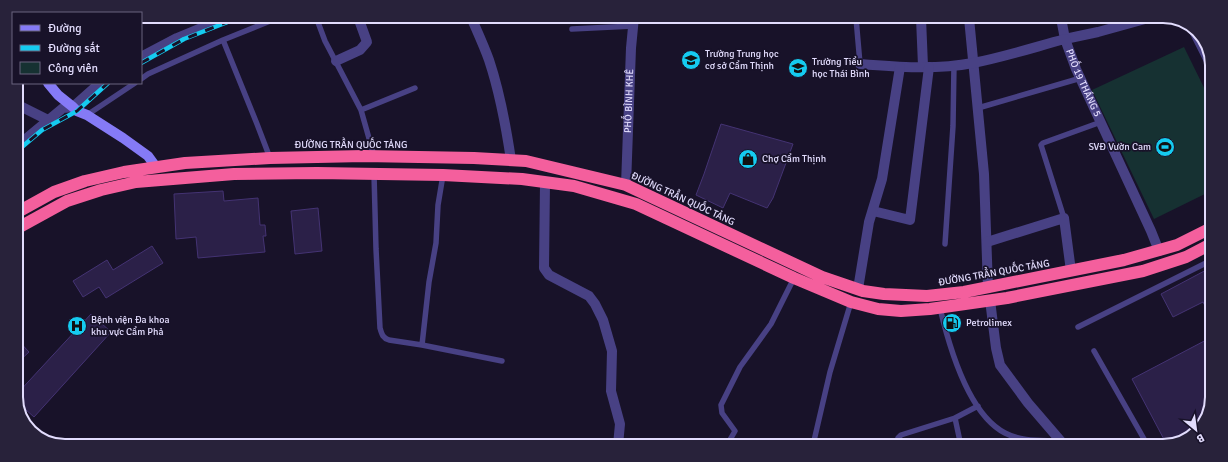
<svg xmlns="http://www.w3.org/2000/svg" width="1228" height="462" font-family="Signika,sans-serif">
	<rect width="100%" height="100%" fill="#181229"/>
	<path fill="#163132" d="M1184,47L1212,104L1211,191L1154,219L1092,90Z"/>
	<path fill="#2b2048" stroke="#443373" d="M721,124L793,144L773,198L767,208L730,193L723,208L696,195L704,174Z
		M223,191L224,201L258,198L260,225H265L266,236H263L265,252L198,258L196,237L176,239L174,194Z
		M318,208L322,251L295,254L291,211Z
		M152,246L163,263L106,298L99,287L83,297L73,281L107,260L113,270Z
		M1210,268V315L1203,302L1173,317L1161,294Z
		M91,314L111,332L34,417L16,401V395Z
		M16,338L29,352L16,364Z
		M1210,338L1209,413L1193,436L1167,445L1132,379Z"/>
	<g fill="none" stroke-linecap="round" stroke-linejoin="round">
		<path stroke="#484184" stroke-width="5.5" d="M316,17L325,41L361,110L374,156
			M856,18L860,64
			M572,29L633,26
			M223,40L257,124L270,158
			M141,79L148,74L223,40L280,17
			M978,108L1081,78
			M361,110L415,88
			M87,115L135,83
			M374,174L376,249L380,328C382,335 383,338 389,340L422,345L502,361
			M1064,218L1041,145L1043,143L1101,122
			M945,244L953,126L954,65
			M940,308C949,346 968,414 1005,433C1022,442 1042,440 1060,441
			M1078,327L1210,261
			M422,345L429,282L436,243L438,205L443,175
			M1094,351L1148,446
			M81,443L85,442L86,443
			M727,445L735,431L722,413L721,405L740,367L771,324L794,278
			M813,445L830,372L851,302
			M897,445L898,438L901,435L955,418
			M961,446L955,418L978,406"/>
		<g stroke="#484184" stroke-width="10">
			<path d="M471,17C477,31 484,46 489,60C500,93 506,126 511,160"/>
			<path d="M921,18L923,66"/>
			<path d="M969,18L984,174L988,288"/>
			<path d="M1061,18L1065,39L1098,32L1145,19"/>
			<path d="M1193,29L1212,67"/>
			<path d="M141,57L177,38L230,16"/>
			<path d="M336,61L360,50L367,42L358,17"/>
			<path id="s1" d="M860,64C897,67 936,70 973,63C1004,57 1035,47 1065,39L1076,69L1151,231L1159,251"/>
			<path d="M16,104L48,120"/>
			<path d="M16,147L63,108L73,107L100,83"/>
			<path d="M545,183L544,268L549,275L589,296L595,304L603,320L612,351L611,391L620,424L618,445"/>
			<path id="s2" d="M626,185L631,48L634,17"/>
			<path d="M873,211L910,220L929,67"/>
			<path d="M987,242L1064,218L1071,271"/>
			<path d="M858,289L869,222L882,179L900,67"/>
			<path d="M990,300L996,348L1000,365L1028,403L1065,446"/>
		</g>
		<path stroke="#857af6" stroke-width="10" d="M48,83L58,95L73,107L77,111L87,115L123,138L148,156L156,167"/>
		<path stroke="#f45f9d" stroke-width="12" d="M16,213L54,192L85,181L124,172L185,163L270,158L364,156L474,158L526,161L626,185L822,277L863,291L884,294L927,296L964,292L1124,260L1177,245L1211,228
			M16,229L67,201L101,190L136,182L234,174L317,173L443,175L522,179L574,186L636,204L794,278L851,302L878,309L901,311L930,309L1007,298L1143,271L1186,257L1211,244"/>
		<defs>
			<path id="rail" d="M141,63L184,39L243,16
				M16,152L42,130L77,111L108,83"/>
		</defs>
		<use href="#rail" stroke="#15cbf0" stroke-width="4.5"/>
		<use href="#rail" stroke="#181229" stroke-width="3" stroke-dasharray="9" stroke-linecap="butt"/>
	</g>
	<defs>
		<symbol id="school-disc" viewBox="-11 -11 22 22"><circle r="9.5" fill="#15cbf0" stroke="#181229"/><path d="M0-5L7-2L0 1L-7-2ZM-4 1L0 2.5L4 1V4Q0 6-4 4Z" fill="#111"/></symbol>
		<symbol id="stadium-disc" viewBox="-11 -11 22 22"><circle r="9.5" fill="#15cbf0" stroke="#181229"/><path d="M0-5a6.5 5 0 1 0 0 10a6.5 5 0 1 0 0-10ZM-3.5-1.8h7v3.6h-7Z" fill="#111"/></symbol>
		<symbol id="shop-disc" viewBox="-11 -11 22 22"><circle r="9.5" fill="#15cbf0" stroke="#181229"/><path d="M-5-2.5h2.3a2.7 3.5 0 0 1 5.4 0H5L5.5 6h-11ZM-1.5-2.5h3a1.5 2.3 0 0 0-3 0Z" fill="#111"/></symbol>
		<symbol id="fuel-disc" viewBox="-11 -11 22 22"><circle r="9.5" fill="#15cbf0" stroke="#181229"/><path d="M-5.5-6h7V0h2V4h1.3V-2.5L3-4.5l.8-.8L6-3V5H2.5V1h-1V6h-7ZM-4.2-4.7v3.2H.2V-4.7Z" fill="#111"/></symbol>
		<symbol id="hospital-disc" viewBox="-11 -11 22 22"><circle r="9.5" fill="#15cbf0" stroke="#181229"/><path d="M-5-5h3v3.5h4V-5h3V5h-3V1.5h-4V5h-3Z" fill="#111"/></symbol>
	</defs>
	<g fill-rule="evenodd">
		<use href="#school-disc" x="680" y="49" width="22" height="22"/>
		<use href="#school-disc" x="787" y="57" width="22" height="22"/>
		<use href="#stadium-disc" x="1154" y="136" width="22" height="22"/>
		<use href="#shop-disc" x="737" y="148" width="22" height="22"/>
		<use href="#fuel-disc" x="941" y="312" width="22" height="22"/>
		<use href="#hospital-disc" x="66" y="315" width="22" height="22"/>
	</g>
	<g text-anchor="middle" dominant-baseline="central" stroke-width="3.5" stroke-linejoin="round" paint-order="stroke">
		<g font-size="10" fill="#e2dcfd" stroke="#181229" text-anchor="start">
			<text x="705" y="54">Trường Trung học<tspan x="705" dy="12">cơ sở Cẩm Thịnh</tspan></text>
			<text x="812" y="62">Trường Tiểu<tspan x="812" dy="12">học Thái Bình</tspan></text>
			<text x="1151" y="147" text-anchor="end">SVĐ Vườn Cam</text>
			<text x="762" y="159">Chợ Cẩm Thịnh</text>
			<text x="91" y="320">Bệnh viện Đa khoa<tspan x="91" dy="12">khu vực Cẩm Phả</tspan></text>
			<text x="966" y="323">Petrolimex</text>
		</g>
		<g font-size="10" fill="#e2dcfd" stroke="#181229">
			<text stroke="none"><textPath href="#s1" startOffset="256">PHỐ 19 THÁNG 5</textPath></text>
			<text stroke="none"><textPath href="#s2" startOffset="84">PHỐ BÌNH KHÊ</textPath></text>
			<text x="351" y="145">ĐƯỜNG TRẦN QUỐC TẢNG</text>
			<text transform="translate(683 199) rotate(25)">ĐƯỜNG TRẦN QUỐC TẢNG</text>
			<text transform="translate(994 273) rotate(-10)">ĐƯỜNG TRẦN QUỐC TẢNG</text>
		</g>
	</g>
	<path d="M0 0H1228V462H0ZM65 23H1163A42 42 0 0 1 1205 65V397A42 42 0 0 1 1163 439H65A42 42 0 0 1 23 397V65A42 42 0 0 1 65 23Z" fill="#28223a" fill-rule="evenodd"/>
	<path fill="none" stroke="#e2dcfd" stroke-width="2" d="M65 23H1163A42 42 0 0 1 1205 65V397A42 42 0 0 1 1163 439H65A42 42 0 0 1 23 397V65A42 42 0 0 1 65 23Z"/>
	<rect x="12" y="12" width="130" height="72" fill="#181229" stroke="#69637e"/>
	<rect x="20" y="25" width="20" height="6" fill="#857af6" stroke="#69637e"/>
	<text x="48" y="32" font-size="12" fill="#e2dcfd">Đường</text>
	<rect x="20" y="45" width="20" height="6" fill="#15cbf0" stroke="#69637e"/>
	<text x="48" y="52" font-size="12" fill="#e2dcfd">Đường sắt</text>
	<rect x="20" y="62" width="20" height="12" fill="#163132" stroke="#69637e"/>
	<text x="48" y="72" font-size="12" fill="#e2dcfd">Công viên</text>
	<g transform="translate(1196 430) rotate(151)" stroke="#181229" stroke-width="3" paint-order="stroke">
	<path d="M0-3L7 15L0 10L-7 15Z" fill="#e2dcfd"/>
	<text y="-6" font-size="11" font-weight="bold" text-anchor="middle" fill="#e2dcfd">B</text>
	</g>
</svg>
